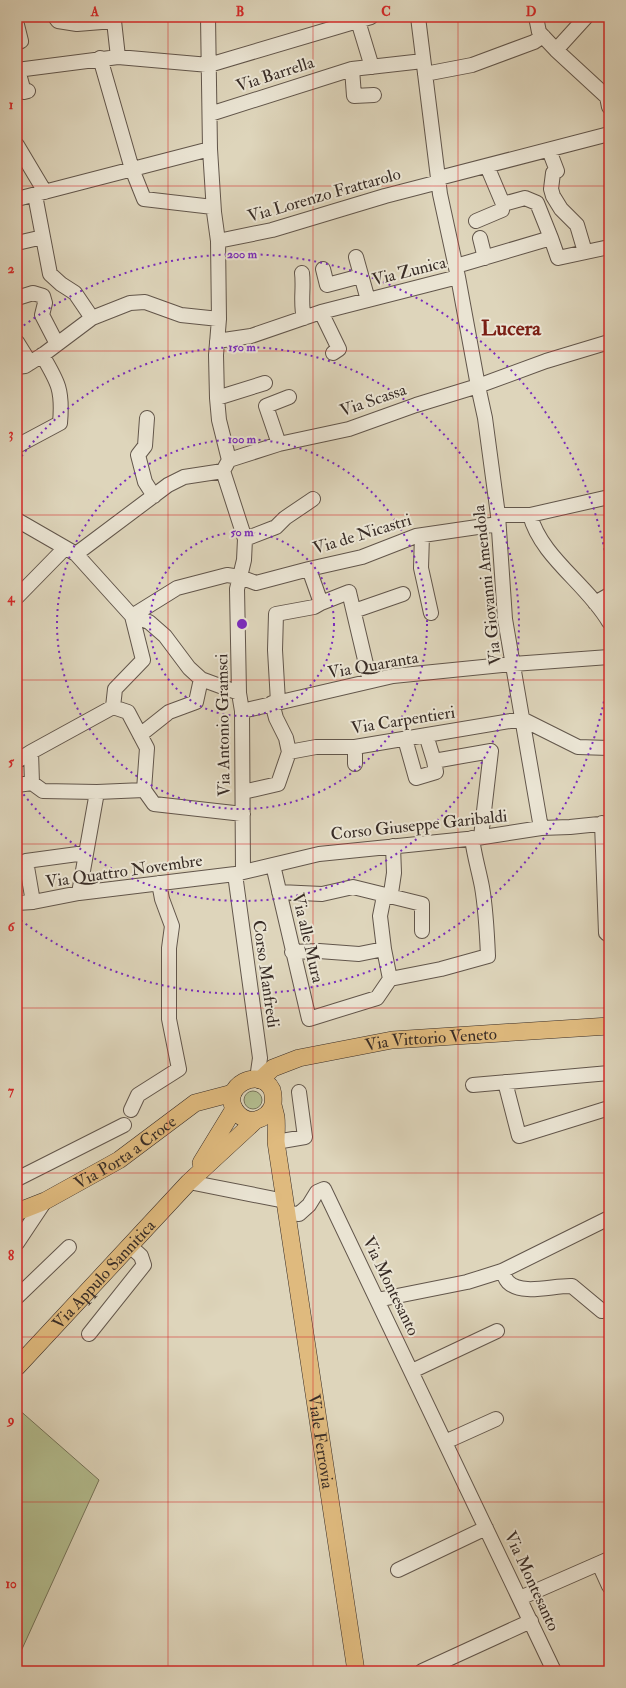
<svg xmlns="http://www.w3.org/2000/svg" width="626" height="1688" font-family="'IM FELL Double Pica',serif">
	<rect width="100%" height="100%" fill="#ded5bb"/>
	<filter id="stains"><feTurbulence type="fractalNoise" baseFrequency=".005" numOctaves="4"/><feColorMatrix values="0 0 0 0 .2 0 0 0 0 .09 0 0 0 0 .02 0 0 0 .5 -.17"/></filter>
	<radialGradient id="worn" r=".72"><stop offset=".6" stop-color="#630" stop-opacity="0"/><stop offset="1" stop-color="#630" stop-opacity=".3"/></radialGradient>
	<path fill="#b3bd8f" stroke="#76745a" d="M244 1100a9 9 0 1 1 18 0a9 9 0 1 1-18 0Z
		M17,1408L99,1480L17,1660Z"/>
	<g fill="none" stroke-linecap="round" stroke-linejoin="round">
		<defs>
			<path id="minor" d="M55,17L58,21L77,24L114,21L118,57
				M208,17L210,149L214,212L218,241L219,319L216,355L217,398L219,420L229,460
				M418,17L440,194L458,277L478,386L485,418L498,515L505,619L541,828
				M536,17L539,32L556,50L607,97L609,107
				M358,21L372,67
				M17,25L21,41L17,43
				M556,50L586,17
				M100,58L132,169L144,199L213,207
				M352,69L354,96L374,95
				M17,70L118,57L209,65L371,17
				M18,70L24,92L28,91
				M425,74L472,65L534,42L543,36
				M210,114L352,69L423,61
				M17,145L45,192
				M549,150L557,171L553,173L551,189L553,196L561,209L577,225L585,252
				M487,166L503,204L525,198L537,203L551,238
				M439,178L609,134
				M35,195L50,274L61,284L75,293L92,318
				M17,199L210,149
				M476,221L502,210L503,204
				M480,238L485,258
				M218,241L272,230L385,196L439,182
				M17,243L43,237
				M356,257L368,300
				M456,266L551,238L558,258L609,247
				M323,269L327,285L361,276
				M302,273C304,288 300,303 304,318
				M43,296L45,303L42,315L57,344
				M17,298L33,293L43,296
				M321,312L339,349L333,353
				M217,341L251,336L321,312L458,277
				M17,342L30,363
				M17,367L25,366L44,354L92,318L130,303L145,302L181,315L219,319
				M217,398L265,383
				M147,418L145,446L138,455L145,482L154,496
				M279,444L266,406L289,397
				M17,446L60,423C63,390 58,382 42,355
				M229,460L223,471L245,539L244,560L237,589L239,693L242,711L243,872
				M229,460L279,444L349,429L416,405L478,386L546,361L609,342
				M498,515H530L609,497
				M530,515C541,557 587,584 609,622
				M17,520L76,554L132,616L143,660L115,689L113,707
				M422,535L421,568L431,613
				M245,539L276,527L285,518L313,499
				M76,554L168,485L184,477L223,471
				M309,569L321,603L349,592L370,681
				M17,597L65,548
				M595,603L609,595
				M354,611L403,594
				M132,616L177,588L227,575L240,577L256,583L309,569L362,557L416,536L498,524
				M132,616L149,622L165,636L189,668L201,679L239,693
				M278,702L275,650L276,614L314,607L321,603
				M113,707L128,712L147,748L144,790
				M242,711L393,676L513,664L609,657
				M140,735L169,712L196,702L201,679
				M426,735L434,761
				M405,739L416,778L436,772L434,761L491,751L481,837
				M355,747V764
				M289,752L316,747H355L522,719L578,747L609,748
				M17,761L31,752L113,707
				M32,783L43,791L97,792L144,790
				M17,785L32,783L31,752
				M144,790L154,804L243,814
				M243,792L278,784L289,752L286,738L276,718L272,703
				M602,823L606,933L609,935
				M273,865L309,1019L377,998L390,979
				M235,874L260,1058L257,1079
				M279,892L322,894L353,887L422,904V931
				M79,893L97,792
				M33,902L26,861L85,853
				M17,903L33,902L79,893L235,874L319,854L477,838L541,828L570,827L609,823
				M292,952L319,951L359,954L384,949
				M390,979L441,969L488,956C487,933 486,910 482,887C479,871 474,855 472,838
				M390,979L384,949L380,916L383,901L391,893L394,873L393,846
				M505,1082L519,1136L609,1108
				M473,1085L609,1073
				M131,1110L138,1095L179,1069L169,1019V948L172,926L162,899L159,883
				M276,1142L305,1137L299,1092
				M17,1179L124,1125
				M189,1182L285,1201
				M286,1213L299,1214L309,1205L317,1192L324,1189L554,1671
				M17,1243L45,1201
				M502,1271C504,1274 505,1279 508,1282C522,1296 554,1285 572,1286L602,1311
				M17,1297L69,1247
				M377,1300L467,1282L502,1271L609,1218
				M89,1334L144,1265L141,1256L130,1246
				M412,1371L497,1331
				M445,1442L496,1419
				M599,1564L609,1586
				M398,1570L486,1528
				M520,1598L609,1559
				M422,1671L531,1621"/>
			<g id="major">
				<path id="s1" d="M260,1080L273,1068L299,1058L392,1040L609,1026"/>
				<path id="s2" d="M273,1105C267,1121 246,1127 235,1110C220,1087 260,1065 272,1090C274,1096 273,1100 273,1105C274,1109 275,1113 276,1117C277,1125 276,1134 276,1142L356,1671"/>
				<path d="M201,1163L234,1109"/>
				<path id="s3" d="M17,1212L45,1201L119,1160L195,1103L233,1093"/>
				<path id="s4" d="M17,1367L189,1182L255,1121"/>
			</g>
		</defs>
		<use href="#minor" stroke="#62564b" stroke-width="16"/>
		<use href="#major" stroke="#382c26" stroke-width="18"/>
		<use href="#minor" stroke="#eae4d3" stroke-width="14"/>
		<use href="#major" stroke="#dfba7e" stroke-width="17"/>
	</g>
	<path fill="none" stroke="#d62828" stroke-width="1" stroke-opacity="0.55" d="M168,17V1671M313,17V1671M458,17V1671M17,186H609M17,351H609M17,515H609M17,680H609M17,844H609M17,1008H609M17,1173H609M17,1337H609M17,1502H609"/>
	<g fill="none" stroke="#7b2cbf" stroke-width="2" stroke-dasharray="2 4">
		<circle cx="242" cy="624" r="92"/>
		<circle cx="242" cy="624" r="185"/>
		<path d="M18 461A277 277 0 1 1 18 787"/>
		<path d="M609 672A370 370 0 0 1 19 919M19 329A370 370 0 0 1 609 576"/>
	</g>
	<g text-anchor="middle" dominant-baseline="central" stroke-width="4" stroke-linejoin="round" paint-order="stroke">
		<g font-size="17" fill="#382c26" stroke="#eae4d3">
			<text transform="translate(275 74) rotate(-18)">Via Barrella</text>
			<text transform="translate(324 195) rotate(-16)">Via Lorenzo Frattarolo</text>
			<text transform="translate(409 271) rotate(-14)">Via Zunica</text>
			<text transform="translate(373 400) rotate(-19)">Via Scassa</text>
			<text transform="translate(362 534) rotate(-17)">Via de Nicastri</text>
			<text transform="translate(487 585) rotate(-96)">Via Giovanni Amendola</text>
			<text transform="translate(373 665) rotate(-10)">Via Quaranta</text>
			<text transform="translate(403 720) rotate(-9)">Via Carpentieri</text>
			<text transform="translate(223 725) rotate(-91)">Via Antonio Gramsci</text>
			<text transform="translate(419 825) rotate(-6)">Corso Giuseppe Garibaldi</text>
			<text transform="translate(124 871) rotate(-8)">Via Quattro Novembre</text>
			<text transform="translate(308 938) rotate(77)">Via alle Mura</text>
			<text transform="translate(266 974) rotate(82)">Corso Manfredi</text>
			<text stroke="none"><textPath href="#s1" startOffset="179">Via Vittorio Veneto</textPath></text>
			<text stroke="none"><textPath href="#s3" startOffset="124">Via Porta a Croce</textPath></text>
			<text stroke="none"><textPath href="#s4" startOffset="127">Via Appulo Sannitica</textPath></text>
			<text transform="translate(391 1286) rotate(64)">Via Montesanto</text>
			<text stroke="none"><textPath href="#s2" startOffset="470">Viale Ferrovia</textPath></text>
			<text transform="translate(532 1581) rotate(65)">Via Montesanto</text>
		</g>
		<g font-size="21" font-weight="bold" fill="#7a1f14" stroke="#eae4d3">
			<text x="511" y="328">Lucera</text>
		</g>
	</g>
	<circle cx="242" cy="624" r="6" fill="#7b2cbf" stroke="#eae4d3" stroke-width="2"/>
	<g font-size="12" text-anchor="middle" font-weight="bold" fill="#7b2cbf" stroke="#eae4d3" stroke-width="4" stroke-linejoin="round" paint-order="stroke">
		<text x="242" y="258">200 m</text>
		<text x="242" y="351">150 m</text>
		<text x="242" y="443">100 m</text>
		<text x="242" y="536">50 m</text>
	</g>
	<rect width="626" height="1688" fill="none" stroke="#ded5bb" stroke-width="44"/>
	<rect x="22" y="22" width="582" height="1644" fill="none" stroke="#d62828" stroke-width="1.5"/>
	<g font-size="13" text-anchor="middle" font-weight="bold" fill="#d62828">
		<text x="95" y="16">A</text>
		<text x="240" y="16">B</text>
		<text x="386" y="16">C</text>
		<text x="531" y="16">D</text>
		<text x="11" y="109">1</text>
		<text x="11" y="273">2</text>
		<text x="11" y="438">3</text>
		<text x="11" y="602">4</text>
		<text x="11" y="766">5</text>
		<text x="11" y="931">6</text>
		<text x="11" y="1095">7</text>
		<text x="11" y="1260">8</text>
		<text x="11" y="1424">9</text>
		<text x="11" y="1588">10</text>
	</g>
	<rect width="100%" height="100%" filter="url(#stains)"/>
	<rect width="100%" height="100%" fill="url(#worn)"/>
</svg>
